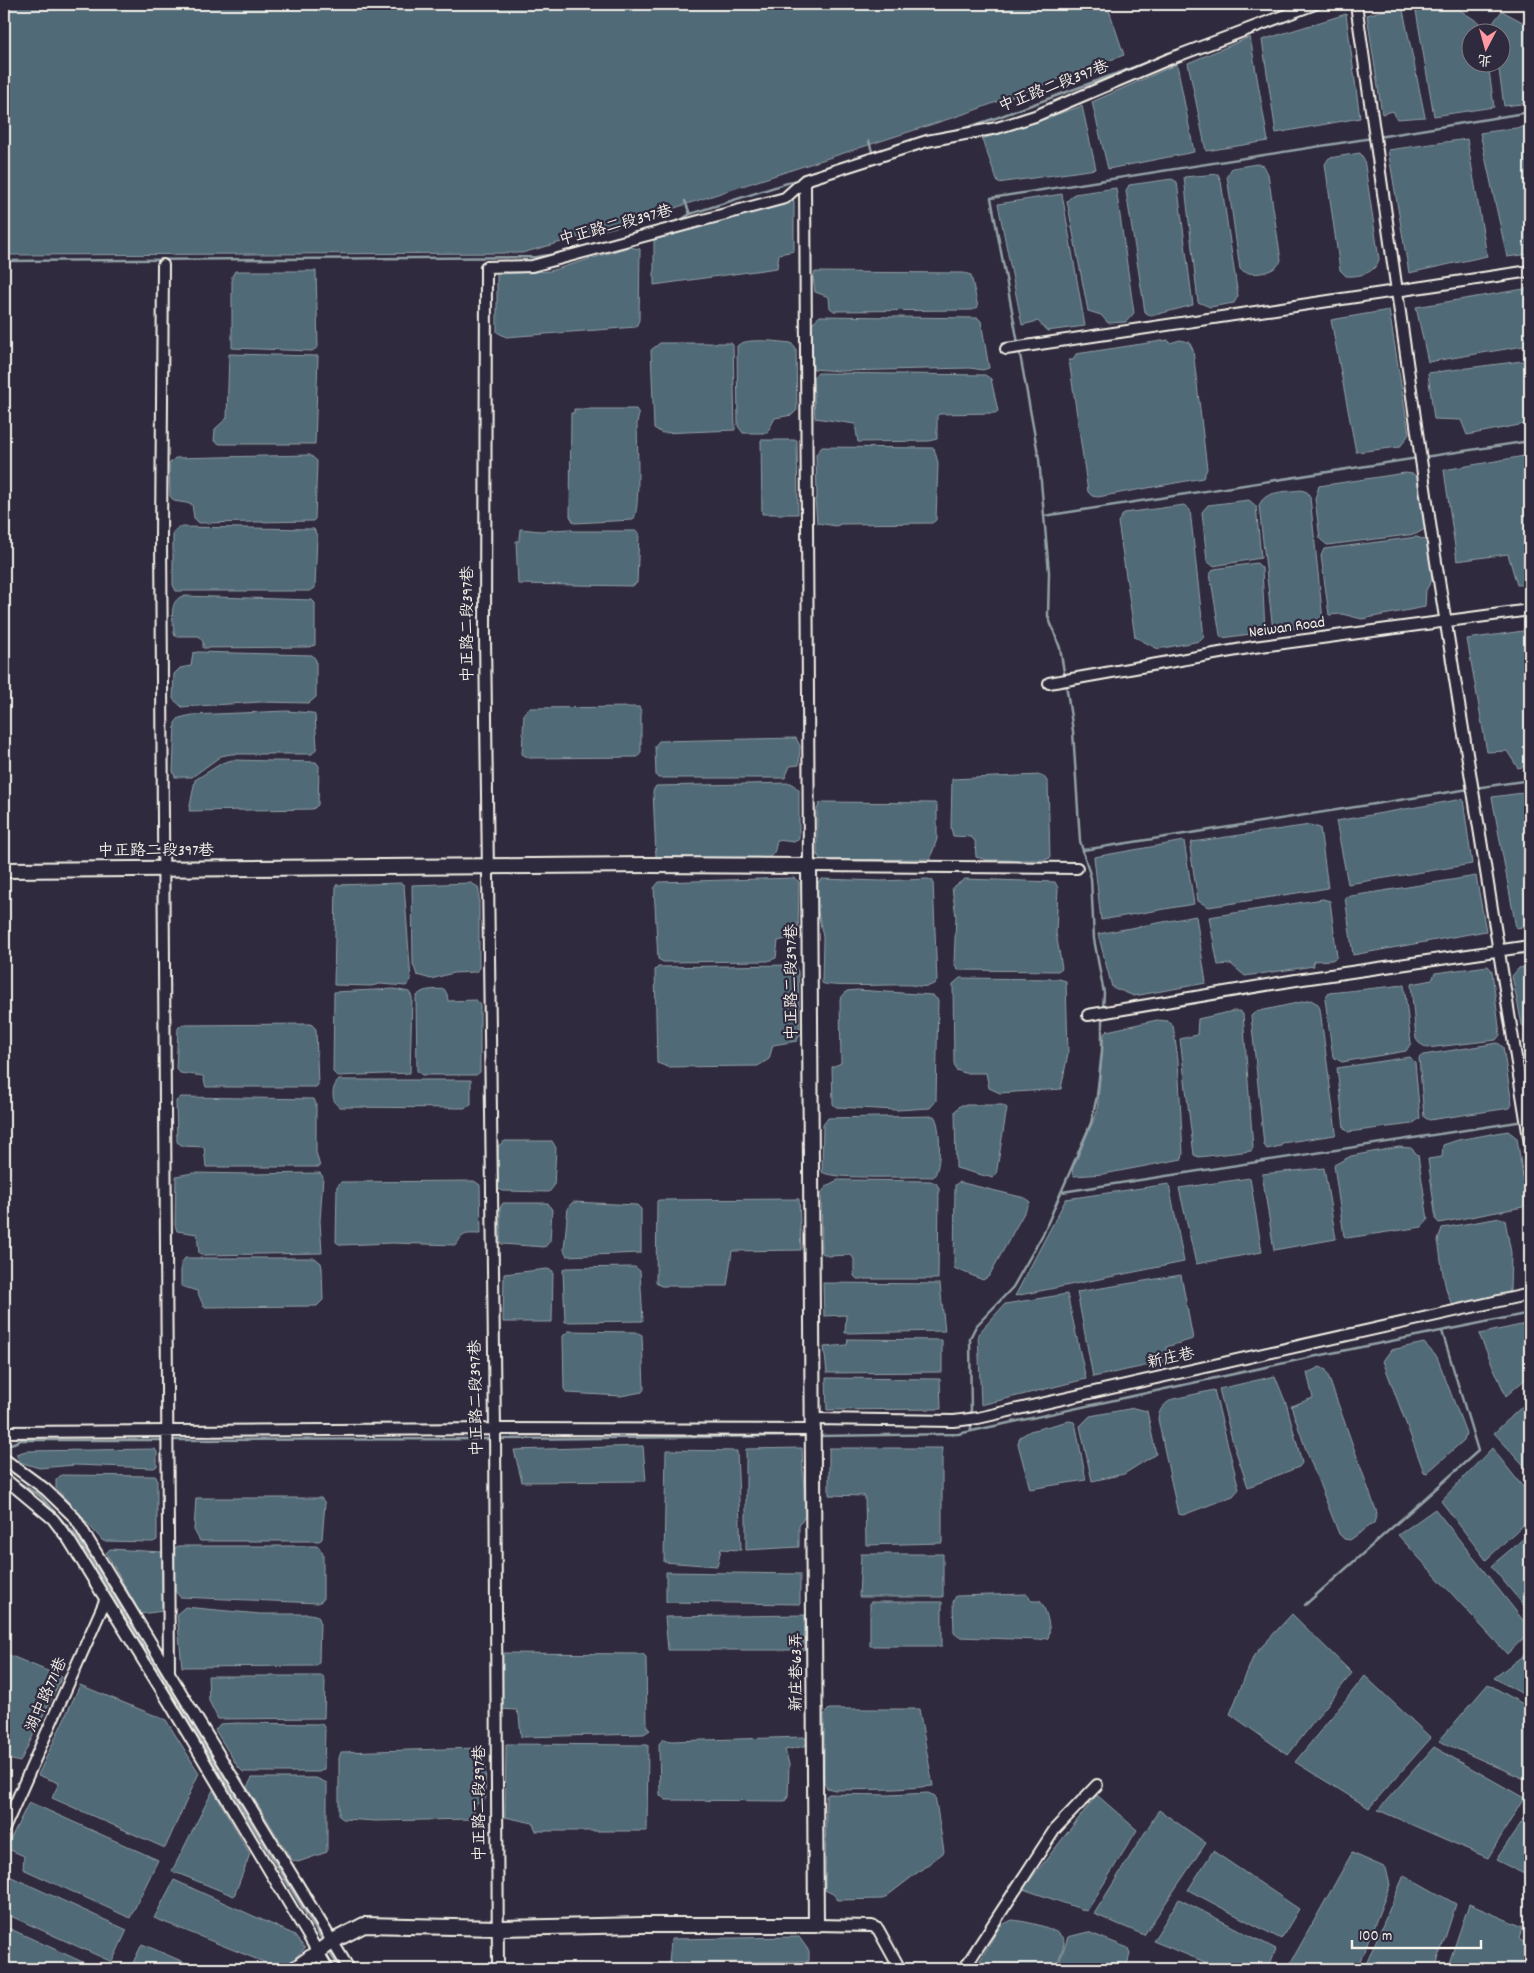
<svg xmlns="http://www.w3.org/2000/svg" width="1534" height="1973" font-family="Dekko,'LXGW WenKai TC',sans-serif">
	<rect width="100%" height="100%" fill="#2f2a3d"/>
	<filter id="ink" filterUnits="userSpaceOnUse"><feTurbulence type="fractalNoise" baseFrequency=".02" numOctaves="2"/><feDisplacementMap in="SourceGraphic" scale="10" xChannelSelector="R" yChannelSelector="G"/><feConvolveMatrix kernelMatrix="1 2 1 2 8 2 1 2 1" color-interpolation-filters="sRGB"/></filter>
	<g filter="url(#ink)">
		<path fill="#516a78" stroke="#92a0a5" d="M4,4H1107L1124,55L967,113L619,226L522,253L4,255Z
			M1419,4L1454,6L1484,26V32H1472V62L1488,63L1494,107L1434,116L1415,5Z
			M1402,5L1425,117L1397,119L1393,111L1382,114L1367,15Z
			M1502,11L1530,26V103L1504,106L1498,63L1502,62V32H1493L1492,24Z
			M1346,14L1360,118L1276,133L1262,40Z
			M1250,37L1268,141L1206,151L1188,63Z
			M1177,64L1194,152L1108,169L1092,102Z
			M1082,106L1096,169L998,183L982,139Z
			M1530,126V254L1507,257L1480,133Z
			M1467,139L1487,256L1409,273L1388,150Z
			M1360,153L1364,159L1379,259C1376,273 1359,277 1346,276L1340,270L1325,164L1329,158Z
			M1257,164L1264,166L1268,174L1281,260C1277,273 1250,278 1240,269L1227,176L1232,168Z
			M1218,174L1221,181L1238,296L1234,303L1210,307L1198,302L1184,177Z
			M1172,179L1177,182L1193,305L1151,316L1145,312L1126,191L1129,185Z
			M1116,188L1134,313L1126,322L1108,323L1101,315L1088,311L1067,201L1074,194Z
			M1062,194L1085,326L1047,331L1038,321L1022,325L998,204Z
			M785,198H792L794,201V251L779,254L777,268L654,285V239Z
			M629,247L640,249L639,320L636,327L506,337L497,332V274L550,271Z
			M235,271H316L318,347L312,351L232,348V276Z
			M815,272L964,273L971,275L978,307L972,310L834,311L830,308L829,297L815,292L813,277Z
			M1530,288V345L1428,362L1416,307Z
			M1389,310L1409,434L1400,447L1356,452L1331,320Z
			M820,316L978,318L981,321L989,368L983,370L970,368L840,371L813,369L812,323Z
			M1168,340L1170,343L1180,340L1189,342L1193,350L1207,469L1203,478L1098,497L1092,496L1088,492L1069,360H1073L1076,354Z
			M772,341L791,343L796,349L797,410L792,415L775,418L767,433H743L738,426L737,346C744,339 762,341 772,341Z
			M660,343H731L733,345L735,430L662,433L654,428L651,350Z
			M229,354L318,356L315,444H220L214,441L215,429L227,418Z
			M1530,360V423L1467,435L1461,420L1434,419L1428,373Z
			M818,373L985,375L991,379L998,411L995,413L939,414L937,416V439L929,441L858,442L855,424L815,418L813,377Z
			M574,409H636L639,414L637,423C637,439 641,512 633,520L574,523L570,516L571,413H574Z
			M761,440H797L798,514H762Z
			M822,447L934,448L938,463L936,520L932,523L841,524L836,526L817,523L815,499L817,498L816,454Z
			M310,455L317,461L315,519L313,521L199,523L194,518L192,504L174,501L170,496L169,464L175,458Z
			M1530,455V584L1517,585L1508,554L1457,561L1444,470Z
			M1405,473L1413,474L1418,477L1425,529L1416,534L1327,545L1320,539L1315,499L1319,486Z
			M1301,490L1307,492L1310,497L1323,620L1317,626L1273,631L1259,506C1264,490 1287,492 1301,490Z
			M1249,500L1256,506L1261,558L1213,566L1207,561L1202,512L1208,505Z
			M1184,505L1190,510L1204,637L1200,641L1158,649L1135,637L1118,522L1124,513Z
			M178,527L314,529L317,536L315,588L310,591H176L173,585V532Z
			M520,529L541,531L569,529L574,531H636L639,533L637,583L632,586L518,584L516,541H519Z
			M1417,537L1427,541L1430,547L1433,578L1426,590L1425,607L1362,619L1342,614L1329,615L1321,556L1324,549Z
			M1257,563L1262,568L1265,632L1222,638L1220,635L1210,574L1214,569Z
			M183,596L312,600L315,603V645L309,647L203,648V642L199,636H175L174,633C173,620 168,601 183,596Z
			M1530,630V765L1518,768L1507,751L1487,752L1467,639Z
			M197,652L312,655L316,660V697L309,703L260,702L182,707L173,699L174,674L180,668L191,666L193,653Z
			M639,707L641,711V752L638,757L529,758L522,754L524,713L529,708Z
			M287,711L312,713L315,715L317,748L312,754H231L221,756L192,777H175L173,771L175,723L179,718L192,715Z
			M796,738L800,746L799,765L790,766L785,778H658L656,775L655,746L659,741Z
			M232,760L316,762L319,766L318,805L313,809L189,811L195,780L222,763Z
			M1040,775L1045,778L1048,783L1050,858L1044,860H987L976,857L975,841L971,837L953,836L951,828L952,779Z
			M791,783L799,790V839L794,842L777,840C775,851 775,856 764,859H658L656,857L653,791L656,786Z
			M1530,792V926L1516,928L1492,797Z
			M1463,799L1472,864L1348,884L1336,821Z
			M824,802L935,803L937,806V839L930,859L821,860L817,854V809L820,803Z
			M1310,825L1320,828L1328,888L1209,907L1198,901L1190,848L1192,842Z
			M1184,841L1194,904L1101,920L1094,857Z
			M1476,876L1486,931L1353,955L1345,897Z
			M794,878L799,882L798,936L778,941L776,958L768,961L663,962L658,959L654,888L659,882Z
			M822,879L881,881L928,879L933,881L937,981C930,989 920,986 911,985C895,984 829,988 822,983L823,937L817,907L818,882Z
			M965,879L1055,882L1058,888L1056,933L1062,968L1058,971L958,970L954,963L956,916L952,888Z
			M401,883L404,885L411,980L406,986L380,984L371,986L334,985L336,885Z
			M471,883L478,887L479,892V968L476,972L453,973L431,979L417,975L413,964L412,885Z
			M1323,899L1330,901L1337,957L1332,960L1313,961L1314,966L1245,976L1231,964L1218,965L1209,917Z
			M1196,916L1206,983L1134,996L1112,987L1098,934Z
			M789,965L795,966L798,971L800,1034L797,1041L773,1045L769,1059L758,1066L668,1067L657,1063L655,970L658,967Z
			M1488,966L1492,971L1500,1035L1496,1040L1427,1048L1419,1043L1416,1039L1411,984L1432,980L1435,973Z
			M1530,966V1031L1522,1025L1512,976L1519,968Z
			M960,978L1059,979L1066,981L1068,1053L1061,1089L1000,1093L989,1088L986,1073H965L956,1070L954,1063L953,984Z
			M1404,985L1411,1043L1406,1051L1342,1062L1333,1057L1325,999L1329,993Z
			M394,989L409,992L412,997L410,1073L337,1076L333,1072L334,992Z
			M444,989L447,994L448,1001L476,1000L480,1004V1072L476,1075H422L417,1071L416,998C420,988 434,990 444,989Z
			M857,990L932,995L938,1000L936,1101L930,1108L897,1110L836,1107L833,1104L832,1067L841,1063L840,999L847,991Z
			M1311,1000L1318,1004L1320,1009L1336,1132L1335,1135L1282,1143L1281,1146L1267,1149L1264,1145L1251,1016L1255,1012Z
			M1233,1011H1239L1243,1014L1253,1148L1251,1151L1199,1157L1194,1155L1180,1039L1197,1035L1198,1019Z
			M1157,1020L1167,1021L1173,1025L1178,1060L1183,1154L1182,1159L1104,1174L1074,1176L1072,1170L1097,1112L1104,1034L1107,1031Z
			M311,1024L316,1029L318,1085L316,1087H206L203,1076L180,1073L176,1068L178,1028L181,1025Z
			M1498,1043L1503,1047L1512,1104L1510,1108L1429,1120L1424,1117L1419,1058L1423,1055Z
			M1410,1057L1415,1062L1420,1118L1412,1124L1348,1132L1344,1128L1337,1068Z
			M339,1080H471V1105L464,1108L339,1107C331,1101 331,1087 339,1080Z
			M181,1097L314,1099L316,1104V1152L320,1167H206L204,1147L183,1146L177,1142L176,1101Z
			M961,1105H1003L1007,1108L996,1175L993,1178L956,1168L955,1111Z
			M934,1116C941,1123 942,1171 933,1177C915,1176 831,1180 822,1172L823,1125L828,1118Z
			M1508,1131L1517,1138L1527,1204L1523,1207L1439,1223L1436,1220L1428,1159L1442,1157L1443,1145L1458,1140Z
			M505,1141H552L556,1148L554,1186L549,1192L502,1191L497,1188L498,1146Z
			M1399,1147L1411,1148L1418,1155L1428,1220L1422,1227L1347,1238L1344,1236L1334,1165L1351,1156Z
			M1324,1168L1336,1239L1274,1250L1262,1174Z
			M193,1173L251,1174L320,1173L323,1177L320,1221L322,1253L203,1255L199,1253L197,1234L177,1231L175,1225L176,1176Z
			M1250,1178L1262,1252L1196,1264L1179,1188Z
			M838,1180L930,1181L936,1183L939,1188L938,1279H857L854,1276V1259L851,1255L828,1256L822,1253L821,1193L828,1185Z
			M474,1181L480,1185L481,1234C465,1234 464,1232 456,1245L393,1243L341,1245L336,1242L337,1186L341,1182Z
			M959,1182L1025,1198L1030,1202L989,1276L983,1280L954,1268L955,1185Z
			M1169,1184L1184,1262L1015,1296L1066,1199Z
			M799,1199L801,1250L732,1251L727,1286H661L656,1283L657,1201L659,1200Z
			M573,1202L637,1205L641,1209V1253L567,1256L564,1250L568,1207Z
			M503,1203H548L552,1210L550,1241L545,1247L502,1244L500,1242V1208Z
			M1500,1218L1505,1220L1511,1253L1510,1292L1454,1306C1444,1297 1441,1256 1438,1241L1442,1228Z
			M185,1258H315L321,1263L322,1268L323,1300L317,1306L204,1307L197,1291L181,1286V1264Z
			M635,1267L640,1271L643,1321L565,1322L563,1270L565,1268Z
			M547,1269L553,1271L552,1322H503L504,1274Z
			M1181,1275L1193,1339L1166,1347L1169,1361L1093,1377L1077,1292Z
			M823,1283L940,1284L945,1331L845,1333L846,1315L824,1316Z
			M1067,1294L1086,1379L981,1405L978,1334L1005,1304Z
			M1530,1323V1375L1506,1396L1479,1334Z
			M568,1331L636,1332L642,1335L644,1389L642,1392L621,1396L567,1393L564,1389L563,1336Z
			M848,1339L942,1340V1372L827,1373L824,1347L847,1345Z
			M1424,1343L1437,1357L1466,1433L1464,1440L1427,1473L1424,1472L1383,1361L1391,1350Z
			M1320,1367L1326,1370L1377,1513L1374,1523L1350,1540L1344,1539L1339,1534L1305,1447L1291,1406L1313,1398L1307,1373Z
			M1275,1376L1287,1406L1302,1463L1299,1467L1248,1487L1233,1443L1219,1389Z
			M826,1378L940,1379L941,1409L827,1410Z
			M1214,1390L1239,1489L1233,1496L1183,1515L1178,1514L1158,1419C1159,1409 1164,1404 1173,1399Z
			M1530,1399V1472L1494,1433Z
			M1134,1408L1147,1411L1156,1454L1124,1474L1092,1481L1080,1426L1090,1416Z
			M1069,1421L1074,1422L1076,1427L1086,1480L1030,1489L1018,1444L1020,1437L1030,1431Z
			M643,1446L646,1481L522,1482L514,1450Z
			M802,1448L805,1516L799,1526V1547L746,1550V1449Z
			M829,1448H942V1543L866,1545L865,1496L829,1495Z
			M1492,1448L1530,1496V1518L1486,1560L1441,1501Z
			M155,1449L157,1452V1466L154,1468L75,1465L39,1468L20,1462L16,1454L26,1451Z
			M666,1450L737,1451L741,1550L721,1549L717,1566L664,1562Z
			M61,1475L155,1476L157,1478V1540L153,1542L103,1541L56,1488V1480Z
			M196,1498H321L325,1503L322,1539L319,1541H200L194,1530Z
			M1435,1509L1530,1629V1632L1507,1654L1398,1535Z
			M1530,1533V1613L1491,1566Z
			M177,1546H318L323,1553V1600L318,1603L180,1597L175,1591L174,1550Z
			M110,1549L162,1552L163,1611L141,1614L106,1553Z
			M861,1554H943V1597H859Z
			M666,1572L800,1574V1604L666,1602Z
			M1027,1594L1032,1601H1040C1046,1608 1052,1630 1048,1638L1039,1640L959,1637L954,1633L953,1602L956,1596Z
			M870,1602H942V1646H870Z
			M185,1607L260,1614H311L318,1616L320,1621L319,1663L314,1666L182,1667L177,1614Z
			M1292,1614L1352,1673L1288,1755L1230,1714L1254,1655Z
			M805,1615L804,1650H668L665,1617Z
			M1530,1650V1698L1494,1678Z
			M4,1653L62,1677L20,1762L4,1758Z
			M504,1653L643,1654L646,1657L647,1727L650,1730L644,1734L521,1737L519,1715L516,1710L499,1709L501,1655Z
			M208,1676H323L325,1682L324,1718L218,1719L209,1701Z
			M1365,1676L1431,1738L1369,1808L1295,1762Z
			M1488,1684L1530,1708L1529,1781L1439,1741Z
			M80,1685L166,1720L199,1773L165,1848L52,1798L59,1783L38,1775Z
			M829,1709H919L933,1786L896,1789L835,1790L827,1788L824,1784V1714Z
			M236,1723L322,1724L325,1729L324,1769L319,1772H243L238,1767L215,1730L220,1724Z
			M804,1737L808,1741L805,1746L785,1750L789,1764L788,1797L785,1801L666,1800L660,1795L659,1744L663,1739L671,1741Z
			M506,1744L648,1745L647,1831H536L533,1823L505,1817Z
			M1434,1747L1524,1798L1488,1858L1378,1810Z
			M478,1748C489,1757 484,1784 486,1797L484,1801L476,1804L472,1819L376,1821L343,1819L339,1816V1758L341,1752Z
			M252,1778H316L327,1783V1852L298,1862L292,1860L247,1787Z
			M213,1790L250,1854L234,1896L172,1871Z
			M928,1793L935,1796L944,1851L943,1853L883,1899L838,1900L833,1894L825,1890L826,1796L829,1794L889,1795Z
			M1097,1795L1137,1830L1087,1911L1023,1889Z
			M29,1802L158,1860L130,1918L23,1869L24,1856L6,1848Z
			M1159,1810L1206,1843L1144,1935L1094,1914Z
			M1530,1810V1877L1496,1860Z
			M1213,1851L1299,1909L1281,1939L1188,1890Z
			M1352,1853L1386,1868L1390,1885L1357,1969H1287Z
			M5,1874L127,1930L112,1962L4,1913Z
			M1404,1875L1456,1904L1435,1969H1364Z
			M174,1880L293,1934L305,1948L284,1969H281L154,1918Z
			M1179,1899L1276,1949L1268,1969H1222L1153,1941Z
			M1469,1904L1523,1927L1519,1939L1528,1945L1524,1969H1447Z
			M1012,1920C1023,1921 1065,1928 1064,1943C1063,1951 1058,1961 1055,1969H975L1000,1926Z
			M4,1926L98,1969H4Z
			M1088,1932L1128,1948L1130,1954L1126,1969H1057L1068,1937Z
			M799,1937L809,1951V1961L669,1963L671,1939Z
			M142,1944L200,1969H130Z"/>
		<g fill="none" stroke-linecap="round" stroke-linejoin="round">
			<path stroke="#92a0a5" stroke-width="2.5" d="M956,131L996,118L1164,56
				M1378,137L1530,112
				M869,141L873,155
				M685,201L690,214
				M676,223L690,214L800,179
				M644,241L657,237
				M4,261L536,257L562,253
				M1018,343L991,198L1372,138
				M1019,349L1039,459L1049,572L1048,616L1060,648L1065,678
				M1424,457L1530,441
				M1044,516L1418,458
				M1066,684L1073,731L1080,841L1091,878L1094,939L1104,993L1103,1010
				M1475,788L1530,780
				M1083,850L1469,789
				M1062,1192L1524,1121
				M971,1415L970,1338L976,1326L1013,1287L1043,1234L1091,1123L1097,1096L1102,1051V1015
				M971,1420V1431
				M817,1436L958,1434L1312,1357L1530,1313
				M497,1439L807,1436
				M170,1440L492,1439
				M4,1449L6,1446L21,1440H164
				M4,1473L40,1496L77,1537L324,1943
				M1305,1605L1478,1451L1442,1331
				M328,1950L340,1969"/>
			<defs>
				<path id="street" d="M1356,4L1432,537L1530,1144
					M805,180L809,866L1077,868
					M163,265L161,538L169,1672
					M1006,349L1530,271
					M1049,683L1254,647L1530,610
					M1088,1015L1296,980L1530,946
					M815,1419L954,1421L978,1418L1530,1294
					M4,1432L495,1429L815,1430
					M4,1459L45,1489L75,1518L349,1969
					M4,1478L53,1519L69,1540L169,1702L328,1969
					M4,1829L105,1601
					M816,1925L872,1926L878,1929L900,1969
					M498,1969L495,1429L485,637L486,267L532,266L785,198L805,180L927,141L997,128L1035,116L1169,59L1315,4
					M964,1969L1055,1829L1097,1785"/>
				<path id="secondary" d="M4,870L649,865L809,866L816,1925H643L498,1928L364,1925L333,1941L295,1969"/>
			</defs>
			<use href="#street" stroke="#f4f1e8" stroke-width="14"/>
			<use href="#secondary" stroke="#f4f1e8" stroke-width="18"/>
			<use href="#street" stroke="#2f2a3d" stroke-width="10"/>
			<use href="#secondary" stroke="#2f2a3d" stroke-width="14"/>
		</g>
	</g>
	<g text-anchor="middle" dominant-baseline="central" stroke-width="4.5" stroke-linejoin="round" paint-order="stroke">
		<g font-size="16" fill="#f4f1e8" stroke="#2f2a3d">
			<text transform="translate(1054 87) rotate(-21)">中正路二段397巷</text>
			<text transform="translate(616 226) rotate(-15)">中正路二段397巷</text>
			<text transform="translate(468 624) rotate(-90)">中正路二段397巷</text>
			<text transform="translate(1287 628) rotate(-8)">Neiwan Road</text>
			<text x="156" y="851">中正路二段397巷</text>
			<text transform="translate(792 982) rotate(-90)">中正路二段397巷</text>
			<text transform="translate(1171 1359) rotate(-12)">新庄巷</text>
			<text transform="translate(477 1398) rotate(-91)">中正路二段397巷</text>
			<text transform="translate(797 1672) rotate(-90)">新庄巷63弄</text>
			<text transform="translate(47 1695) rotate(-66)">湖中路771巷</text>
			<text transform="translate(480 1803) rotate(-90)">中正路二段397巷</text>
		</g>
	</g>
	<rect width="1534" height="1973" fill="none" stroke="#2f2a3d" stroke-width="20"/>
	<rect x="10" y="10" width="1514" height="1953" fill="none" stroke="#f4f1e8" stroke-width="2" filter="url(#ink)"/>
	<g transform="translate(1486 48) rotate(186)"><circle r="24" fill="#2f2a3d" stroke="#7e7a81"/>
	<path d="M0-4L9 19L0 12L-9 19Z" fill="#ff9aa2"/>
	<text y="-8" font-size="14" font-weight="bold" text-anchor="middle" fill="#f4f1e8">北</text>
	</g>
	<path d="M1352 1940v8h129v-8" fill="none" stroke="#f4f1e8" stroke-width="2.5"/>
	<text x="1359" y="1940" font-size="15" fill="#f4f1e8" stroke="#2f2a3d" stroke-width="4" paint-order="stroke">100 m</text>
</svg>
